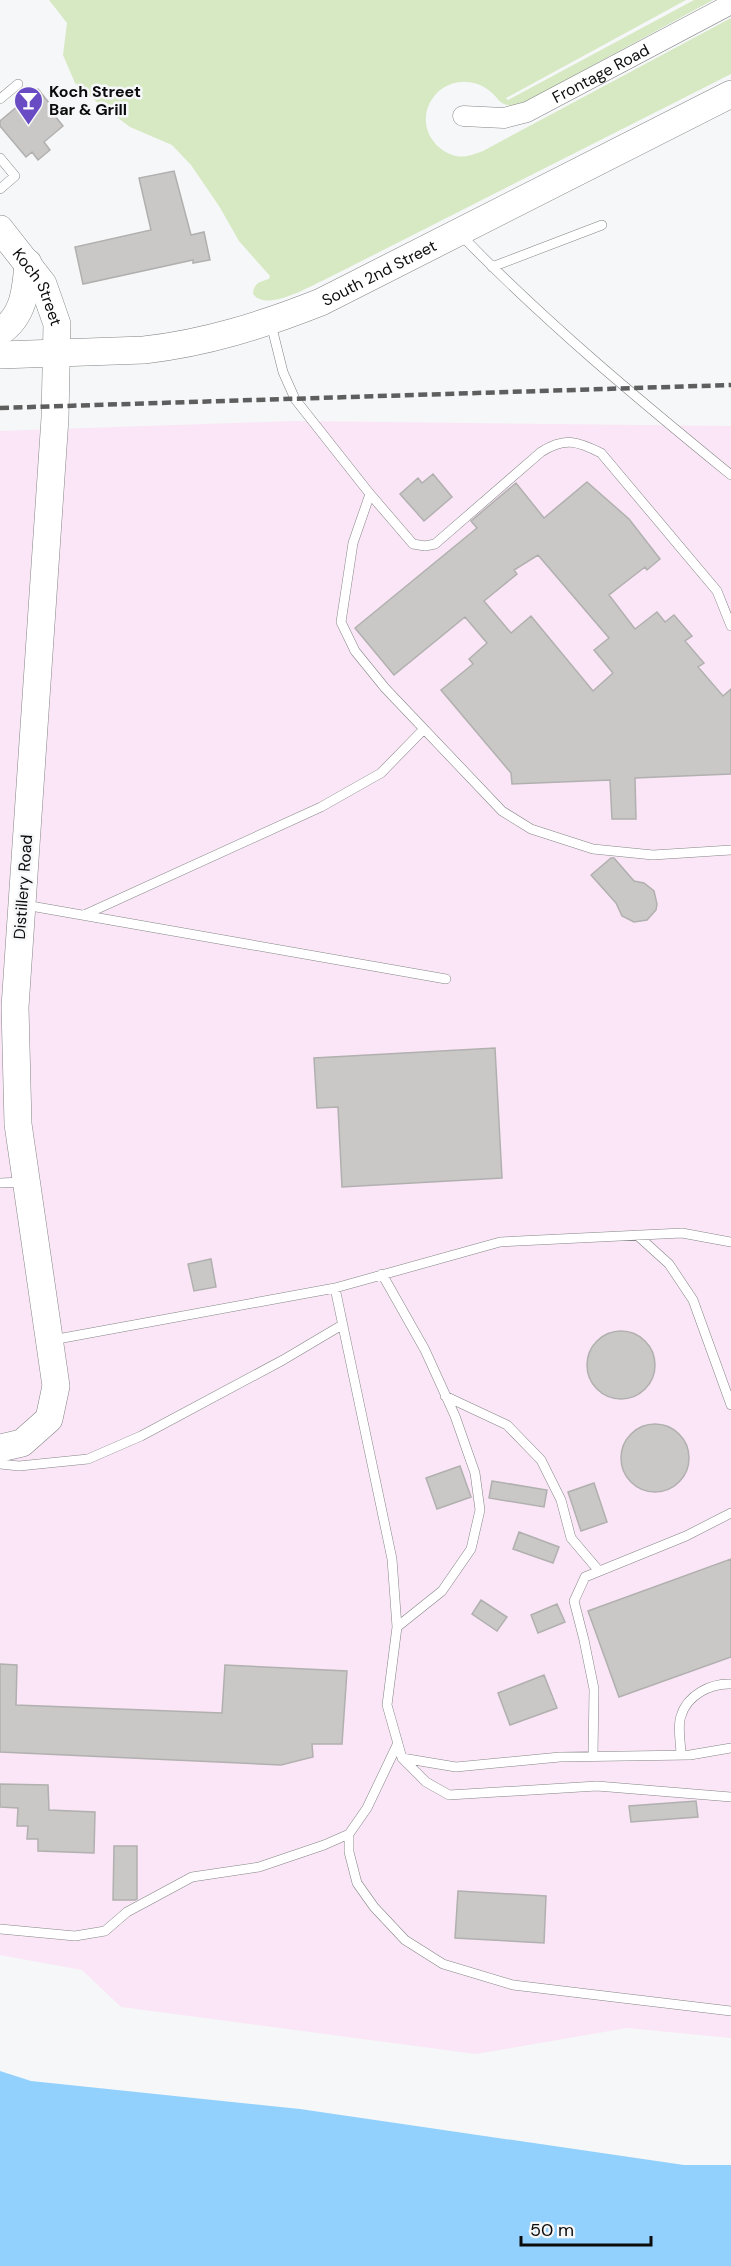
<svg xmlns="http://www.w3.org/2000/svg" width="731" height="2266" font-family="'DM Sans',sans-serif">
	<rect width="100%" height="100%" fill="#f6f7f8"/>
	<path fill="#fae6f6" d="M296,421L731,426V2038L627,2028L476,2054L121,2007L82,1970L0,1955V431Z"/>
	<path fill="#d6e9c2" d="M49,0H686L506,98L508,100L694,0H713L518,106C514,106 509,106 504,104C499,102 496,96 491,92C475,78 451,78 436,94C416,116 427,148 456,156C466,158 474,154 483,151L731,18V74L324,280C308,287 267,312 253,294C254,283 259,282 269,279L270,276L239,241L219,206L191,165L172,145L130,127L98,103L75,83L63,55L67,23Z"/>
	<path fill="#92d1fd" d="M0,2071L31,2081L300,2109L684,2165H731V2266H0Z"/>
	<path fill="#c9c8c7" stroke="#b1b0af" stroke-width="1.5" fill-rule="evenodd" d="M38,89L54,109L51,111L63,126L44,142L50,150L38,160L32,152L26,157L0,126V121Z
		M174,171L191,235L204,232L210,260L193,263V260L83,284L75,247L151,230L139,178Z
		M433,474L452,497L424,521L400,494L418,478L422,483Z
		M587,482L629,519L660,559L647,570L645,567L609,595L635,629L657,612L665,622L674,615L692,636L685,641L704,663L698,667L723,696L731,689V774L635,778L636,819H612L610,780L512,784L511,773L441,690L473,664L469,659L487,643L465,617L394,675L355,628L477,528L471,521L516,483L544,518ZM538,555L609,638L594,650L613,673L593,691L531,616L511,633L484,601L517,574L514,570Z
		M611,858H614L634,881L644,883L654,891L657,904L656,910L647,920L634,922L622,916L616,903L591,875Z
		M495,1048L502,1178L342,1187L338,1107L317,1108L314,1058Z
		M211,1259L216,1287L194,1291L188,1264Z
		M587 1365a34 34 0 1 1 68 0a34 34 0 1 1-68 0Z
		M621 1458a34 34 0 1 1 68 0a34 34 0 1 1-68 0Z
		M460,1466L471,1497L437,1509L426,1478Z
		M492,1481L547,1490L544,1507L489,1498Z
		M594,1483L607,1522L581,1531L568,1492Z
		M519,1532L559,1547L553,1563L513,1549Z
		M731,1559V1657L619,1697L588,1611Z
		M481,1600L507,1617L497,1631L472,1614Z
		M557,1604L565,1622L538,1633L531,1615Z
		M0,1664L17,1665L16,1705L222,1713L225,1665L347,1671L342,1744H312L313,1757L281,1765L0,1752Z
		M544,1675L557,1708L510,1725L498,1693Z
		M0,1784L48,1785L49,1810L95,1812L94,1853L38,1851V1839H27L28,1826H17L18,1808L0,1807Z
		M696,1801L698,1817L631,1822L629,1806Z
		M114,1846H137V1899L135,1900H113Z
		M458,1891L546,1896L544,1943L455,1938Z"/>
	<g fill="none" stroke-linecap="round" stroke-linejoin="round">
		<defs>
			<path id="lane" d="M0,99L18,84
				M0,158L15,176L0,189
				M460,234C544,321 638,399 731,475
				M492,267L602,225
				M271,324L283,372L295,399L370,494L413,544L425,546L435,544L541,452C565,437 577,441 601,453L717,591L731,626
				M370,494L353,543L341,622L355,651L385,688L502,811L531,829L593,849L653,855L731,850
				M25,905L446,979
				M84,915L321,807L381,773L424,729
				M0,1183L24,1182
				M637,1235L669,1264L693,1300L731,1405
				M382,1274L425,1350L455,1416L475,1473L480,1510L471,1549L442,1591L397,1627
				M335,1288L392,1559L397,1627L387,1705L402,1758L426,1782L449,1795L597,1786L731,1797
				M52,1340L335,1288L500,1242L682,1233L731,1242
				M445,1396L507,1425L541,1460L561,1500L571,1538L599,1571
				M0,1464L19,1466L88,1459L141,1436L283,1360L342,1325
				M681,1755C681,1744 677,1726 681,1716C687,1695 711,1683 731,1684
				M593,1756L594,1689L584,1640L574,1601L585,1577L686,1536L731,1513
				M402,1758L456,1767L560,1757L690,1755L731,1748
				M349,1834V1852L357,1883L374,1907L405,1940L443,1964L513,1985L731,2011
				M0,1929L75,1936L105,1931L127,1912L192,1877L259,1867L324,1845L349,1834L367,1808L398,1743"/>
			<g id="street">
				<path id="s1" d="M463,116L504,118L527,112L731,4"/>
			</g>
			<g id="secondary">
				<path id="s2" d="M0,229L43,284L57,324L55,418L15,1007L18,1124L56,1386L49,1419L22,1443L0,1448"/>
				<path d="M0,332C24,316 26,290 28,263"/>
				<path id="s3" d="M0,355L144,350C206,343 263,325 321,302L731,94"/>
			</g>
		</defs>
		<use href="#lane" stroke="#848586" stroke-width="10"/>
		<use href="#street" stroke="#848586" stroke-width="21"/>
		<use href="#secondary" stroke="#848586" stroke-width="28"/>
		<use href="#lane" stroke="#fff" stroke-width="9"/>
		<use href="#street" stroke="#fff" stroke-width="20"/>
		<use href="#secondary" stroke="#fff" stroke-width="27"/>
		<path stroke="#5e5e5e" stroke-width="4.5" stroke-dasharray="9 4.5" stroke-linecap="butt" d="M0,408L731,385"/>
	</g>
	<defs>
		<symbol id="bar-pin" viewBox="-11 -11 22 30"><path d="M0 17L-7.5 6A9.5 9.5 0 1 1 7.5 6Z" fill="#694bc4" stroke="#f6f7f8"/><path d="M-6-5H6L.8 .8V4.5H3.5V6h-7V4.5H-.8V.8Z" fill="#fff"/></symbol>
	</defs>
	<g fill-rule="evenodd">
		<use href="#bar-pin" x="12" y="84" width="33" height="45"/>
	</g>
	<g text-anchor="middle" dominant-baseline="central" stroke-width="5" stroke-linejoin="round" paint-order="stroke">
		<g font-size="16" fill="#0c0c0c" stroke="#f6f7f8">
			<text stroke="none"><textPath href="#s1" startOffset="148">Frontage Road</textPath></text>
			<text stroke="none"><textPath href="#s3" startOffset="393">South 2nd Street</textPath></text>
			<text stroke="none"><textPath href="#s2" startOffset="70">Koch Street</textPath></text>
			<text transform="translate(23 887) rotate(-86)">Distillery Road</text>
		</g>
		<g font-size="16" font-weight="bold" fill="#0c0c0c" stroke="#f6f7f8" text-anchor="start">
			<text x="49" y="91">Koch Street<tspan x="49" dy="18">Bar &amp; Grill</tspan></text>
		</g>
	</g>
	<path d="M521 2236v9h130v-9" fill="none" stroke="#0c0c0c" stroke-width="3"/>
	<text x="530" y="2236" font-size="18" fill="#0c0c0c" stroke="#f6f7f8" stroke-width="4.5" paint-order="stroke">50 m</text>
</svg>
